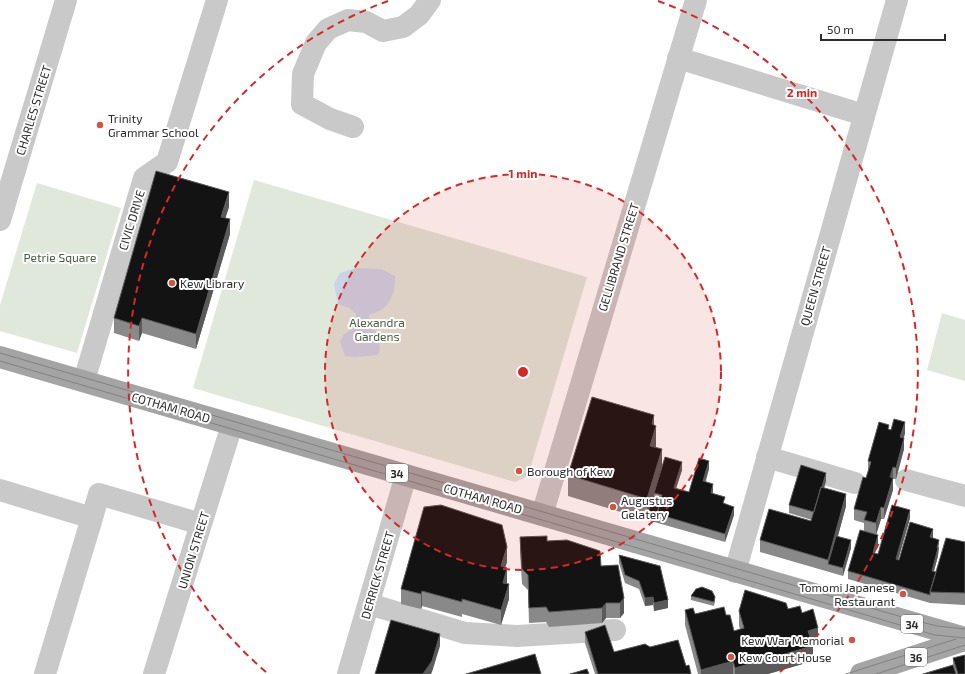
<svg xmlns="http://www.w3.org/2000/svg" width="965" height="674" font-family="'Exo 2',sans-serif">
	<rect width="100%" height="100%" fill="#fff"/>
	<path fill="#dfe8db" d="M254,180L587,277L528,476L515,482L193,388Z
		M37,183L121,208L77,353L0,331V305Z
		M942,313L965,320V381L927,370Z"/>
	<path fill="#c9d5e6" d="M355,268L381,269L395,276C396,287 392,303 381,310C378,312 373,313 369,315L370,327L378,333L380,349L378,355L354,357L345,356L340,341L344,334L355,328L356,314L349,308L338,304L334,284L340,273Z"/>
	<g fill="none" stroke-linecap="round" stroke-linejoin="round">
		<path stroke="#c9c9c9" stroke-width="22" d="M678,58L864,115
			M353,127L330,119L302,104L303,74L316,43L328,29L348,20L366,22L383,31L403,27L419,15L430,0
			M0,220L66,0
			M84,381L144,178L167,162L217,0
			M767,457L855,483
			M906,480L965,496
			M0,490L92,518L99,494L201,524
			M542,515L696,0
			M735,572L897,0
			M369,604L465,633L517,636L615,630
			M45,674L92,518
			M154,674L232,425
			M348,674L406,475"/>
		<path stroke="#a4a4a4" stroke-width="22" d="M0,357L965,638
			M861,674L965,640"/>
		<path stroke="#818181" stroke-width="1" d="M0,353L902,617L937,626L965,629
			M0,361L900,625L935,635L965,638
			M846,674L956,639
			M876,674L965,645"/>
	</g>
	<path fill="#898989" d="M229,207L225,218L230,234L196,349L142,333L139,341L114,333V318Z
		M654,425L656,448L662,468L682,470L676,488L689,492L709,469L706,481L713,492V494L725,504L734,515L725,542L647,520L568,496V475Z
		M889,429L905,433L904,438V449L896,479H893V490L884,519H881L876,535L878,543L875,553L878,554L910,518L898,560H899L933,537L932,538L939,548L938,556L934,571L936,572L965,542V605L930,603L848,579V571L864,531V523L854,520V509L866,478L868,473V461Z
		M826,481L824,488L846,506L838,536L851,548L843,576L760,552V540L811,521L812,520L789,513V505Z
		M520,537L547,541L601,566L618,565L624,613L620,618H606L602,623L549,627L546,622L529,623L528,590L522,584L520,552Z
		M619,555L668,608L654,611L653,605L645,606L639,589L625,583L619,563Z
		M507,562L505,567L509,599L501,625L462,614V617L422,606L421,609L401,604V589Z
		M691,596L715,601L714,606L691,600Z
		M788,609L802,613L818,643L812,644L813,661L768,674H698L685,625V610L695,614L726,615L734,631L740,629L739,626V611Z
		M585,632L614,652L650,647L686,666L691,674H595L585,643Z
		M953,658L965,674H923L953,665Z"/>
	<path fill="#5a5a5a" d="M229,192V207L221,232V217Z
		M230,219V234L196,349V334Z
		M142,318V333L139,341V326Z
		M654,415V433L656,426V447L650,467V446L652,424Z
		M905,422V433L900,448V437Z
		M904,438V449L896,479V468Z
		M662,449V470L654,493V495L648,516H647V520V499Z
		M709,461V469L703,488V481Z
		M682,462V470L674,495V488Z
		M893,467V490L884,519V508L890,477Z
		M826,473V481L815,520V513Z
		M713,484V492L711,501V493Z
		M846,494V506L830,565L828,564V560Z
		M734,507V515L725,542V534Z
		M881,507V519L876,535V523Z
		M910,510V518L896,567V559Z
		M933,529V537L930,545V537Z
		M878,535V543L873,560V553Z
		M851,540V548L843,576V568Z
		M939,540L938,556L932,578V571Z
		M507,547V562L501,581V566Z
		M507,568V583L503,598V583Z
		M509,584V599L501,625V610Z
		M422,591V606L421,609V594Z
		M653,597V605L645,606V598Z
		M624,598V613L620,618V603Z
		M668,600V608L654,611V603Z
		M606,603V618L602,623V608Z
		M818,628V643L808,646V631Z
		M440,634V646L432,672L431,674H423Z
		M813,646V661L768,674H735V668Z
		M733,661V674H701V670Z"/>
	<path fill="#131313" stroke="#5a5a5a" d="M156,171L229,192L221,217L230,219L196,334L142,318L139,326L114,318Z
		M592,397L654,415L652,424L656,426L650,446L662,449L647,499L568,475Z
		M894,419L905,422L900,437L904,438L896,468L893,467L890,477L893,478L884,508L881,507L876,523L864,520L867,512L854,509L863,477L866,478L871,462L868,461L879,422L889,425L888,429L891,430Z
		M665,457L682,462L674,488L689,492L699,458L709,461L703,481L713,484L711,493L725,497L723,503L734,507L725,534L657,514L662,495L654,493Z
		M801,465L826,473L822,487H821L814,512L789,505Z
		M821,487L846,494L828,560L760,540L769,509L811,521Z
		M653,496L661,499L657,514V518L647,516Z
		M441,505L502,525L507,547L501,566L507,568L503,583L509,584L501,610L462,599V602L422,591L421,594L401,589L424,507Z
		M892,505L910,510L896,559L899,560L910,522L933,529L930,537L939,540L937,548H938L932,571L936,572L930,592V595L848,571L860,530L878,535L873,553L878,554Z
		M547,536V541L567,540L600,551L601,566L618,565L624,598L620,603H606L602,608L549,612L546,607L529,608L528,575L522,569L520,537Z
		M836,536L851,540L843,568L828,564Z
		M946,538L965,542V593L930,592Z
		M619,555L660,566L668,600L654,603L653,597L645,598L639,581L625,575Z
		M702,587L712,591L715,597L714,602L691,596L696,589Z
		M745,590L786,603L788,609L800,606L802,613L813,609L818,628L808,631L813,646L735,668L733,661L701,670L685,610L693,608L695,614L724,607L726,615H730L734,631L744,628L739,611Z
		M391,620L440,634L432,661L423,674H375Z
		M605,625L614,652L645,644L650,647L678,640L686,666L689,665L691,674H598L585,632Z
		M535,654L541,674H466Z
		M965,655V674H958L953,658Z
		M953,665L956,674H923Z
		M587,669L589,674H570Z"/>
	<circle cx="523" cy="372" r="198" fill="#d62828" fill-opacity=".12"/>
	<g fill="none" stroke="#d62828" stroke-width="2" stroke-dasharray="7 5">
		<circle cx="523" cy="372" r="198"/>
		<path d="M266 672A395 395 0 0 1 388 1M658 1A395 395 0 0 1 780 672"/>
	</g>
	<g fill="#ce5643" stroke="#fff" stroke-width="1.5">
		<circle cx="100" cy="125" r="4"/>
		<circle cx="172" cy="283" r="4"/>
		<circle cx="519" cy="471" r="4"/>
		<circle cx="613" cy="507" r="4"/>
		<circle cx="903" cy="594" r="4"/>
		<circle cx="852" cy="640" r="4"/>
		<circle cx="731" cy="657" r="4"/>
	</g>
	<g text-anchor="middle" dominant-baseline="central" stroke-width="4" stroke-linejoin="round" paint-order="stroke">
		<g fill="#fff" stroke="#6b6b6b" stroke-width="1">
			<rect x="386" y="464" width="22" height="18" rx="3"/>
			<rect x="901" y="615" width="22" height="18" rx="3"/>
			<rect x="905" y="648" width="22" height="18" rx="3"/>
		</g>
		<g font-size="11" font-weight="bold" fill="#2c2c2c">
			<text x="397" y="473">34</text>
			<text x="912" y="624">34</text>
			<text x="916" y="657">36</text>
		</g>
		<g font-size="12" fill="#2c2c2c" stroke="#fff">
			<text transform="translate(33 110) rotate(-73)">CHARLES STREET</text>
			<text transform="translate(131 220) rotate(-73)">CIVIC DRIVE</text>
			<text transform="translate(618 257) rotate(-73)">GELLIBRAND STREET</text>
			<text transform="translate(815 286) rotate(-74)">QUEEN STREET</text>
			<text transform="translate(171 407) rotate(16)">COTHAM ROAD</text>
			<text transform="translate(483 498) rotate(16)">COTHAM ROAD</text>
			<text transform="translate(193 550) rotate(-73)">UNION STREET</text>
			<text transform="translate(377 575) rotate(-74)">DERRICK STREET</text>
		</g>
		<g font-size="12" fill="#2c2c2c" stroke="#fff" text-anchor="start">
			<text x="108" y="118">Trinity<tspan x="108" dy="14">Grammar School</tspan></text>
			<text x="180" y="283">Kew Library</text>
			<text x="527" y="471">Borough of Kew</text>
			<text x="621" y="500">Augustus<tspan x="621" dy="14">Gelatery</tspan></text>
			<text x="895" y="587" text-anchor="end">Tomomi Japanese<tspan x="895" dy="14">Restaurant</tspan></text>
			<text x="844" y="640" text-anchor="end">Kew War Memorial</text>
			<text x="739" y="657">Kew Court House</text>
		</g>
		<g font-size="12" fill="#486240" stroke="#fff">
			<text x="60" y="257">Petrie Square</text>
			<text x="377" y="322">Alexandra<tspan x="377" dy="14">Gardens</tspan></text>
		</g>
	</g>
	<circle cx="523" cy="372" r="6" fill="#d62828" stroke="#fff" stroke-width="2"/>
	<g font-size="12" text-anchor="middle" font-weight="bold" fill="#d62828" stroke="#fff" stroke-width="4" stroke-linejoin="round" paint-order="stroke">
		<text x="802" y="97">2 min</text>
		<text x="523" y="178">1 min</text>
	</g>
	<path d="M821 34v6h124v-6" fill="none" stroke="#2c2c2c" stroke-width="2"/>
	<text x="827" y="34" font-size="12" fill="#2c2c2c" stroke="#ffffff" stroke-width="3" paint-order="stroke">50 m</text>
</svg>
